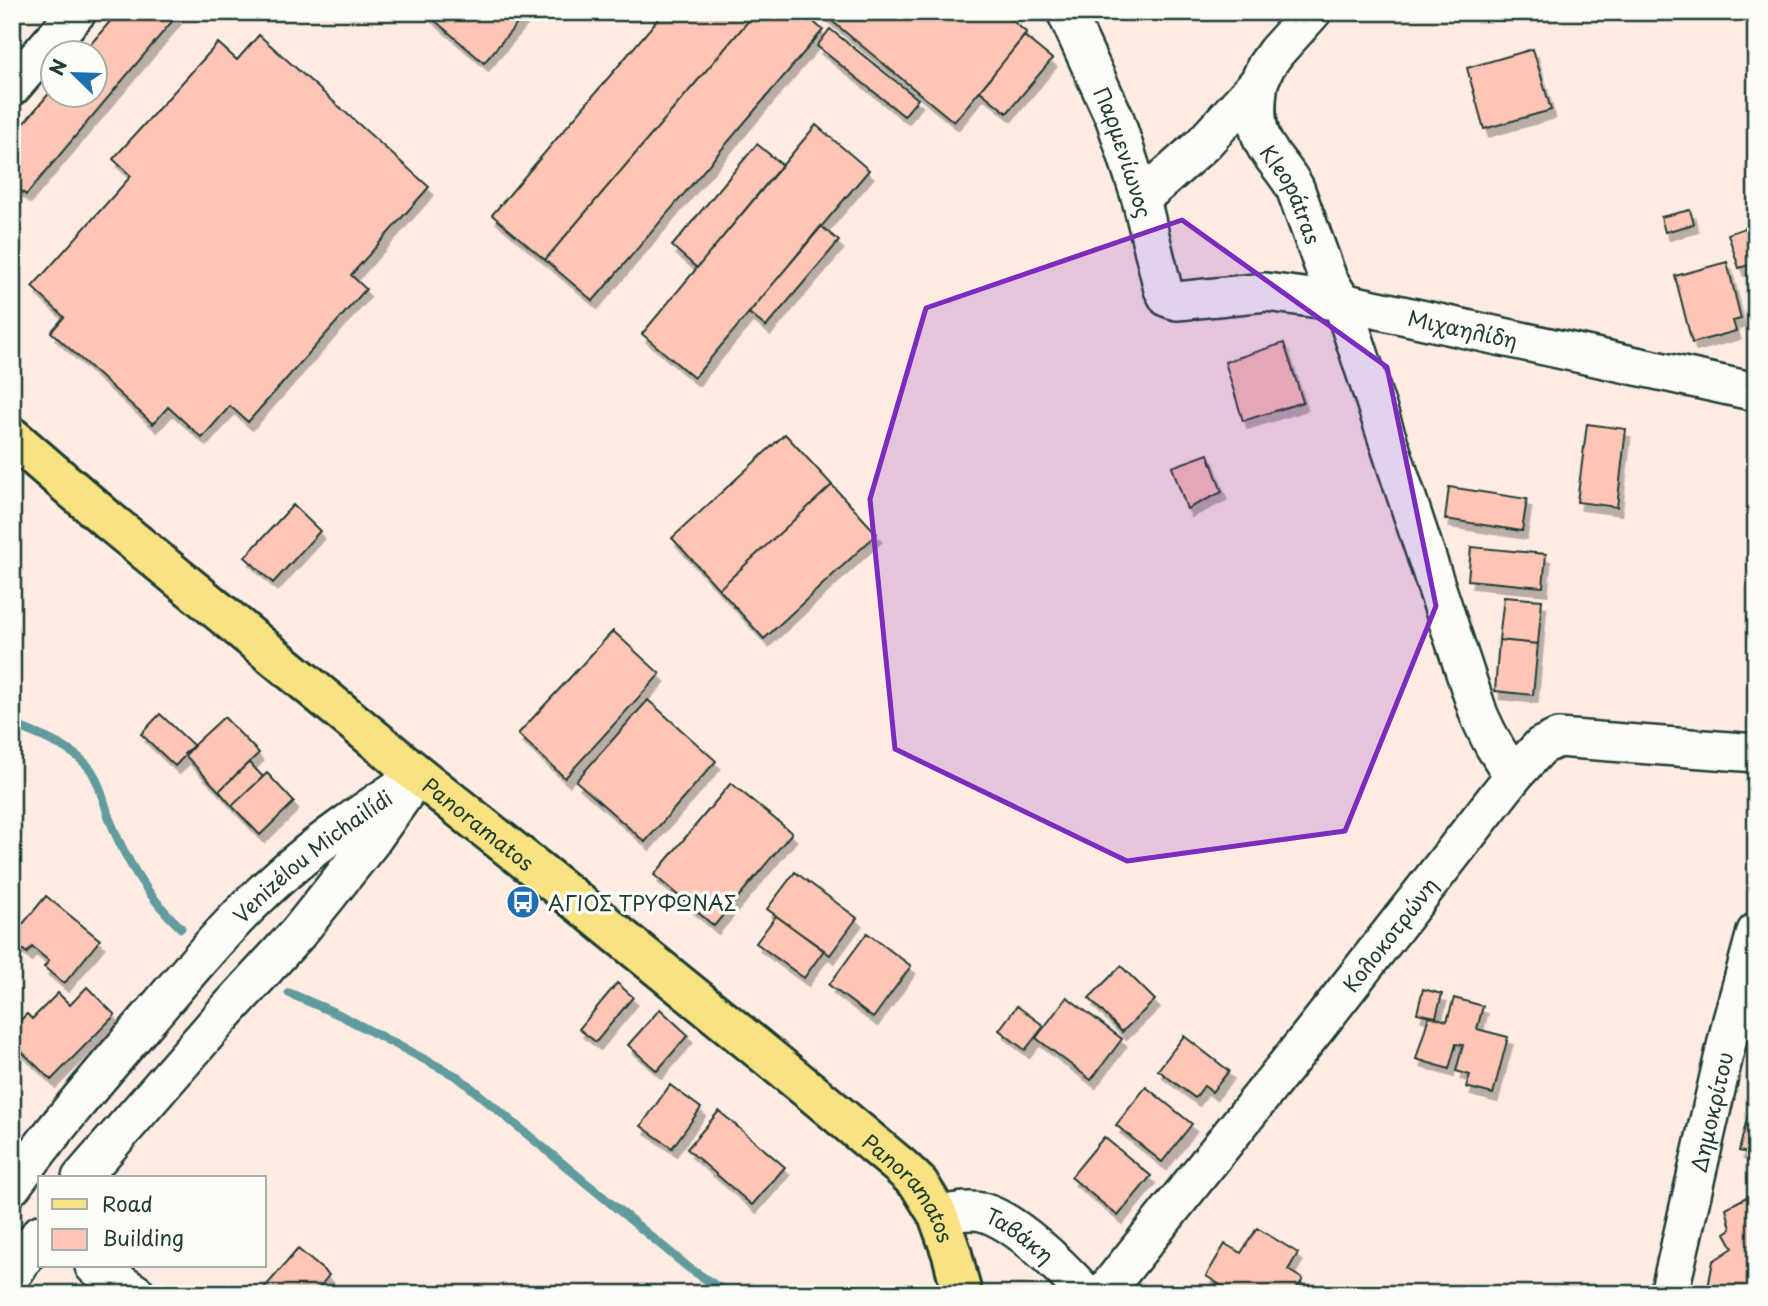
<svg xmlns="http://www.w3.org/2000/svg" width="1768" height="1306" font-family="'Playpen Sans',sans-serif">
	<defs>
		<filter id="shadow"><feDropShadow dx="4.5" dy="8" stdDeviation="0" flood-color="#0004"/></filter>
	</defs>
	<rect width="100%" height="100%" fill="#feece3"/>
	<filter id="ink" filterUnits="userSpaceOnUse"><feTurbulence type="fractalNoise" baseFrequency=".0143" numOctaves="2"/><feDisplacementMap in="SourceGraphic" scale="14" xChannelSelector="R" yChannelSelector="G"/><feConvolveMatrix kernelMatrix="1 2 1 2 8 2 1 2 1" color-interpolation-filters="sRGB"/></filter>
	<g filter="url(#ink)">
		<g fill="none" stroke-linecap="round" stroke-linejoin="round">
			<path stroke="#609c9e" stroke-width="9" d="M12,724C38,735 74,747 91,770C101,785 104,804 110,820C126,862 149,898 181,928
				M289,993L340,1015L458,1077L689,1268L724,1291L735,1294"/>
		</g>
		<path fill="#ffc5b5" stroke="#1f3d34" stroke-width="2" filter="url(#shadow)" d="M118,12H180L26,195L12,183V137L52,90V94H94V52H84Z
			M425,12H527L484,63Z
			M664,12H756L545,260L492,215Z
			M756,12H802L823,30L593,301L545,260Z
			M821,12H1002L1027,33L954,122Z
			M830,29L918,99L904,116L817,46Z
			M259,35L429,187L351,275L366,289L248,422L230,406L202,438L168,407L153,424L51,332L64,317L32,287L131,176L113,159L218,43L237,60Z
			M1024,36L1052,59L1007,113L980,91Z
			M1533,49L1551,110L1484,129L1467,68Z
			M816,125L869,170L694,378L642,334Z
			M757,144L782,165L697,268L672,246Z
			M1690,210L1694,224L1665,232L1661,217Z
			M1756,224V263L1739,268L1728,234Z
			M821,226L839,241L766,327L749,313Z
			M1727,262L1741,319L1733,321L1736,331L1692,343L1675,276Z
			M1284,343L1303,402L1243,421L1225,362Z
			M1587,424L1626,429L1617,507L1577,502Z
			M785,434L832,485L719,589L672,538Z
			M1208,454L1222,492L1187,509L1172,467Z
			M832,485L877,534L764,639L719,589Z
			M1449,487L1527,499L1522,531L1445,519Z
			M293,505L320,531L273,583L245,557Z
			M1471,547L1546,554L1543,587L1468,580Z
			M1504,597L1542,600L1538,644L1499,640Z
			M613,631L660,674L565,778L518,734Z
			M1499,640L1538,644L1533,695L1495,691Z
			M648,700L716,761L645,842L576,781Z
			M160,714L194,746L175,766L141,734Z
			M224,717L259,753L219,791L184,754Z
			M249,762L263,777L232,806L219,791Z
			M267,773L294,802L260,835L232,806Z
			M731,783L792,833L714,926L654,875Z
			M795,872L857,918L830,955L767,909Z
			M46,896L100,940L64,984L44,967L49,961L32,947L27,953L12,941V937Z
			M776,916L824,950L804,978L756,943Z
			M867,933L911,966L873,1018L829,985Z
			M1121,966L1155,1000L1122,1032L1089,998Z
			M617,983L633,997L596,1042L579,1029Z
			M87,987L115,1015L51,1080L12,1042V1028L27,1014L32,1019L58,993L70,1005Z
			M1423,989L1442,994L1436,1017L1417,1013Z
			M1067,997L1122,1039L1091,1080L1036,1038Z
			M1454,998L1483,1006L1477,1029L1508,1037L1493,1094L1466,1087L1470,1075L1456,1071L1463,1045L1456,1044L1449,1069L1416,1059L1429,1016L1447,1021Z
			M1017,1006L1044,1026L1025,1050L999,1030Z
			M660,1009L688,1035L657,1071L628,1045Z
			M1184,1036L1229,1071L1212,1092L1204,1086L1195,1098L1158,1070Z
			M670,1085L701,1108L672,1148L641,1126Z
			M1146,1087L1192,1124L1162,1162L1116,1125Z
			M1750,1106L1756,1108V1155L1739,1151Z
			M719,1111L785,1167L752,1205L687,1149Z
			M1104,1137L1151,1176L1118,1216L1071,1177Z
			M1756,1192V1287L1743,1294H1708L1707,1293L1713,1261L1733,1248L1725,1233L1731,1229L1726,1208Z
			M1257,1228L1298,1253L1288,1270L1303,1279L1294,1294H1228L1230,1291L1206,1276L1225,1244L1241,1253Z
			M298,1249L329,1275L314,1294H259Z"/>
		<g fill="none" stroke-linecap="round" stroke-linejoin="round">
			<defs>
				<g id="minor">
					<path id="s1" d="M1066,12L1115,119L1141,199L1163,289L1168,298L1177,301L1266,292L1342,302L1756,392"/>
					<path id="s2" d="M1259,82C1256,103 1254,128 1266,147C1275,161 1287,173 1295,188L1328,279L1342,302L1479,715C1489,738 1498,755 1514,775"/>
					<path d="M12,87L77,12"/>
					<path d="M1141,199L1203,144L1259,82L1266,66L1276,52L1312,12"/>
					<path d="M81,1178L223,1015L298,933L369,844L403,796"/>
					<path id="s3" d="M12,1186C55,1127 103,1072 150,1017C196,963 242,907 297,862C335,830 377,803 418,775"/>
					<path id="s4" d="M938,1215C952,1213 968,1209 982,1212C1016,1221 1062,1268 1086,1294"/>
					<path d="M94,1266L137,1294"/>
					<path d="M12,1275L40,1234"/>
					<path id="s5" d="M1103,1294L1317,1027L1514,775L1541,746L1558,738L1756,753"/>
					<path id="s6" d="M1669,1294L1732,1020L1756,932"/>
				</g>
				<g id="major">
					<path id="s7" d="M12,437L108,520L418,775L584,907L815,1095L901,1167L919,1184L938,1215L952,1254L962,1294"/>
				</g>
			</defs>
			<use href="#minor" stroke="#1f3d34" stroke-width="42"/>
			<use href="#major" stroke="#1f3d34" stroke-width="44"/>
			<use href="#minor" stroke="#fdfcf7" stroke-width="37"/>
			<use href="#major" stroke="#f8e281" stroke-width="38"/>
		</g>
	</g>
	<path fill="#7b2cbf" fill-opacity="0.2" stroke="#7b2cbf" stroke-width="5" stroke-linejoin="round" d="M1182,220L1387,367L1436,606L1345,831L1127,861L895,749L870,499L926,308Z"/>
	<defs>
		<symbol id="bus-disc" viewBox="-11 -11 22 22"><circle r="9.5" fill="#1f6fb2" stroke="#fdfcf7"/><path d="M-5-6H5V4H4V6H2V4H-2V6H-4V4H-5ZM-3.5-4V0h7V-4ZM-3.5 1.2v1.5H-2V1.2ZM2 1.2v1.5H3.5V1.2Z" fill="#fff"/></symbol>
	</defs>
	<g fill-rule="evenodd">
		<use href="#bus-disc" x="504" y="883" width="38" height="38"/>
	</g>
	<g text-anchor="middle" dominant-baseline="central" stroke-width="7" stroke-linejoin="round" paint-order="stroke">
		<g font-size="21" fill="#1f3d34" stroke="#fdfcf7">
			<text stroke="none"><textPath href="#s1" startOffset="152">Παρμενίωνος</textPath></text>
			<text stroke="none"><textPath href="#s2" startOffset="121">Kleopátras</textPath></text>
			<text stroke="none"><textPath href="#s1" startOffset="604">Μιχαηλίδη</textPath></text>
			<text stroke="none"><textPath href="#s7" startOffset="606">Panoramatos</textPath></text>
			<text stroke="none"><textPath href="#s3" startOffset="448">Venizélou Michailídi</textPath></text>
			<text stroke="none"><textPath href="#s5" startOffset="460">Κολοκοτρώνη</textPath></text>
			<text stroke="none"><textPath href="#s6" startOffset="187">Δημοκρίτου</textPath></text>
			<text stroke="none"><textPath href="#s7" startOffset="1172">Panoramatos</textPath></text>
			<text stroke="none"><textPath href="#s4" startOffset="89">Ταβάκη</textPath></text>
		</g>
		<g font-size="21" fill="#1f3d34" stroke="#fdfcf7" text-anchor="start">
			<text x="548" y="902">ΑΓΙΟΣ ΤΡΥΦΩΝΑΣ</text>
		</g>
	</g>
	<rect width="1768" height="1306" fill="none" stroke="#fdfcf7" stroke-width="42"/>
	<rect x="21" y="21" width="1726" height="1264" fill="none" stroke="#1f3d34" stroke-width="2.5" filter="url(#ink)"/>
	<rect x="38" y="1176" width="228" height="91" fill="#fdfcf7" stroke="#a4b0a9" stroke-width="2"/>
	<rect x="52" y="1199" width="35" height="10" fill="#f8e281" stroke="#a4b0a9" stroke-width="2"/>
	<text x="102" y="1212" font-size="21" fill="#1f3d34">Road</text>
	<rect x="52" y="1229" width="35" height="21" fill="#ffc5b5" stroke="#a4b0a9" stroke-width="2"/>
	<text x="102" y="1246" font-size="21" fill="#1f3d34">Building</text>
	<g transform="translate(74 74) rotate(293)"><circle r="33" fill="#fdfcf7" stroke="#a4b0a9" stroke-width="2"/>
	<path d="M0-5L12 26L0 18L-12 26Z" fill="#1f6fb2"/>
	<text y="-10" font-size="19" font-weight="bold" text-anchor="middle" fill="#1f3d34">N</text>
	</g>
</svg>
